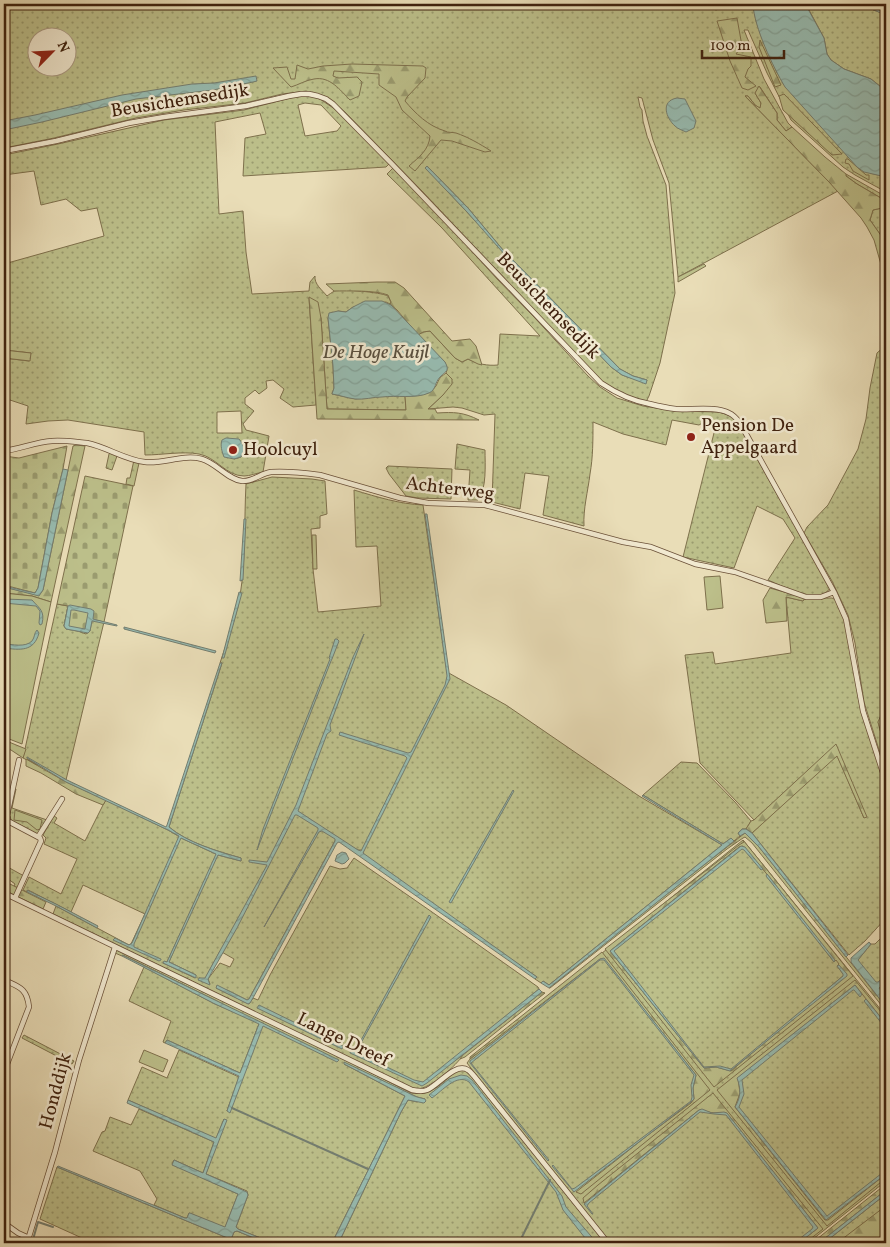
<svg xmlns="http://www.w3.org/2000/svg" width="890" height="1247" font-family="Vollkorn,serif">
	<defs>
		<pattern id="grass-dots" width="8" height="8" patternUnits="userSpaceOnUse" patternTransform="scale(1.25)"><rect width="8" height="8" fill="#bcbf8a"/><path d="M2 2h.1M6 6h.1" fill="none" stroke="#9a9b6f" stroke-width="1.8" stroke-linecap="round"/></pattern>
		<pattern id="forest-firs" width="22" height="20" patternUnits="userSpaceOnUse" patternTransform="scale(1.25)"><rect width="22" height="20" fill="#bcbf8a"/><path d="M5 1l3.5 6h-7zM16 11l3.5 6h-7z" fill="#9a9b6f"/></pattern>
		<pattern id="cemetery-stones" width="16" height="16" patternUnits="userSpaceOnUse" patternTransform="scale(1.25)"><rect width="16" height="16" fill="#bcbf8a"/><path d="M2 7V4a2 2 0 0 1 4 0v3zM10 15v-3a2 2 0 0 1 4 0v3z" fill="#9a9b6f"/></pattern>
		<pattern id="water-waves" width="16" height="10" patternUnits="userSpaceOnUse" patternTransform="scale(1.25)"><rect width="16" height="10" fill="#97bbb0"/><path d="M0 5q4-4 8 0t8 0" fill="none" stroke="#83a096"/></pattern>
	</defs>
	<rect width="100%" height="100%" fill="#e9ddb7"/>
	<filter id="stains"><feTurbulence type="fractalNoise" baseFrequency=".004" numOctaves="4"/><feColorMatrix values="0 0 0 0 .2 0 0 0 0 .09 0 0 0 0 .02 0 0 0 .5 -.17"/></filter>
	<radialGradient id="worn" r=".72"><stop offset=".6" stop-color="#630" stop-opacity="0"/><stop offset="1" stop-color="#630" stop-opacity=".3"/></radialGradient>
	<path fill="url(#grass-dots)" stroke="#7e704c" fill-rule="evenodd" d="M4,4H711L713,9L716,10L726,7V4H753L756,21L777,73L870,173L886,177V192L855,175L843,167L791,120L767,73L748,30H744L764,79L788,123L792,127L786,131L777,120V113L760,87L755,93L761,103L760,109L755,105L748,96H745L838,191L678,277L669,183L653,140L642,98L638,97L640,107L642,110L643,121L647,136L666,185L675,293L660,363L649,396L646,402L630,398L607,387L422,191L345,112L333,102L324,96L306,91L299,92L282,94L245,103L184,110L136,118L54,138L4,148ZM38,38H68V68H38ZM427,166L468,208L503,250L620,369L633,376L647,380L646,383L622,375L611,367L426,168Z
		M809,4H859L886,15V91L871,79L844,69L831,60L827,54L824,38L808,8Z
		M307,95L320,99L339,112L389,164L386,167L243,176L245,138L266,134L260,113L215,122L219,214L243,211L246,252L252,294L309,291L310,282L315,276C314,284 322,290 327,296C328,295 333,292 334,291C343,289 380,292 388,296L391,302L390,304L386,302L353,307L346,312L338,311L328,318L333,366L334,388L332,394L356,399L383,396H405L406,410L327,409L321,318L309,298L316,405L293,407L280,398L284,389L273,380L266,381L267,388L259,394L255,390L245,398V404L254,411L243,424L246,430L269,436L263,472C257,473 250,476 244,476C226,476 216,457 199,454C182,451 162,455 145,455L144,432L68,420L48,421L26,424L28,406L4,398V358L29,361L31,353L4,350V264L104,236L97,208L81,211L66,199L41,205L34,171L4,175V155L58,144L164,120L244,110L290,98ZM305,103L321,105L341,126L337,131L305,136L298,105ZM241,411L242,433H217V412ZM239,439L244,447L241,457L234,459Z
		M393,168L449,226L497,279L534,317L588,376L600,387L617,398L643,406L675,411L719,412L731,416L740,425L751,448L823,576L830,588C820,606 782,586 768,580L795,538L783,519L757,506L734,568L683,557L716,425L704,422L699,425L672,420L666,445L623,434L593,422C593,440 593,457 590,474C588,491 583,509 584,526L543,515L549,476L525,473L520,509L492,502L495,414L484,415L462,408L453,407L428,409L443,395L452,379L446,373L447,370L445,362L418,335L423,332L430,331L455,358L462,362L468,359C478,364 487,366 498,365L500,334L540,336L442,228L387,174Z
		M846,174L883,195L886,198V201L857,184L846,176Z
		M882,208L886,210V245L882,237L870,220L873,210Z
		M886,345V711L883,713L878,722L886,752V772L864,702L855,643L848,615L832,581L804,533L807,527L828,505L858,449L866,419L870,388L877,353Z
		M457,444L485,450C485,464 487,489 478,500H468L470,470L455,469Z
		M110,453L116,455L117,456L112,470L106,468L109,454Z
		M388,466L452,469L451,499L418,498L406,496L389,474L386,468Z
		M272,477L312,479L325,481L327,514L320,516V528L311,529L313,569L318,612L381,606L377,546L356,547L354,490C377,497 400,504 423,505L447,672L506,705L639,796L722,845L549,985L543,981L541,983L535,979L537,977L432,905L364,855L363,853L364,850H358L336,839L249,999L247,1000L227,990L216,988L249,1004L253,998L258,1000L270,975L330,866L340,869L347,868L354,858L432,912L538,987L539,989L438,1072L463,1055C457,1065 430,1089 417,1089C413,1089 409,1086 405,1085L53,914L56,906L129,945L131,944L145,914L83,885L71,912L28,890L27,892L23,890L29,877L61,894L77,859L44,844L46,838L43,835L54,816L57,818L54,823L85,841L103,805L106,800L168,830L183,839L218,855L241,861V858C217,851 188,843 169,827L222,663H220C227,641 236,619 240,596C246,559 244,521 246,484ZM193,906L169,962L196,975L195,978L163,963L167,962ZM220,951L234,959L230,967L220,963L208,979L210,984L199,978L205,979Z
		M786,597L803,601L805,598H832L836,600L844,618L869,734L886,784V853L880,856L886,873V918L865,941L849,955L752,833L837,755L864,818L836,745L754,820L700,763L685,655L713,652L715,664L791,653Z
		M57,604L68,606L64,626L66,629L88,633L92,619L104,622L66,780L27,759L37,765L23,758Z
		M681,762L697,763L735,802L751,821L746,829H742L738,833L740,836L734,841L730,839L723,844L643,795Z
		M14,789H16L12,808L47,820L39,833H38L37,834L11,820L10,816L9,815Z
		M743,840L886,1016V1181L808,1243H606L467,1063L470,1059Z
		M4,865L24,876L18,888L14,886L15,884L4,876Z
		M886,933V998L857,961L871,944H875Z
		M116,950L346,1060L411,1093C432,1096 441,1084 456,1071L460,1070L467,1071L605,1243H356L348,1240L354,1243H338L341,1238L401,1112L408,1100L417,1102L425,1099L417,1097L344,1064L405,1096L332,1243H273L238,1229L236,1227L248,1195L247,1191L206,1174L224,1119L216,1139L128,1100L142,1067L167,1078L179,1050L239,1077L227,1111L259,1024L240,1073L167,1040L165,1043L163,1042L171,1021L129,1001L144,967L215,1004L248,1018L215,1000L123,955L122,956L115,953Z
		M24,1035L74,1061L72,1064L22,1038Z
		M139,1109L214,1142L203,1173L174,1160L172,1164L238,1194L225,1228L189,1213L187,1218H185L154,1205L157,1199L140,1171L93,1151L102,1132L105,1131L110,1117L131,1125Z
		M57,1167L230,1239L232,1237L234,1232L237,1231L266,1243H93L40,1219Z
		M886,1194V1243H824Z"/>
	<path fill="url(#forest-firs)" stroke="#7e704c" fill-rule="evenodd" d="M737,18L742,46L736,54L751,57V66L748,69L745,77L756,86L748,90L742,88L730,61L717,21Z
		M760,40L781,85L775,87L759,47Z
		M352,64L423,66L426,68L425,78L407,97L405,101C415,113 428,126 445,131C448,133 452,132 456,133C468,137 480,144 491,151L485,152L452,141L441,140L415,171L409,166C419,157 429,150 430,136L402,110L396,97L379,85V74L334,71L333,76L338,78L357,77L362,82L359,96L350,100C340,90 330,76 314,79C306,80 298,85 291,87L273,68L287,67L291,79H295L297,65L308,69L323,66Z
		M759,86L777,113V120L786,131L792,127L825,157L846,174V176L857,184L886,201V210L882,208L873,210L870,220L882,237L886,245V276L884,275L874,240L867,227L861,218L829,182L745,96H748L755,105L760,108L761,103L755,93Z
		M784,94L842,154L832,155L783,110L779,96Z
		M846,159H848L866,175H869V180L853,171L849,164L845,163Z
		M704,264L706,266L678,282V277Z
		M377,282H395L404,288L452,341L470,339L476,346L482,365L478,364L468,359L462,362L455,358L430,331L423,332L418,335L397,310L390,304L391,302L388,295C375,290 348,291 334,291L326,284Z
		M309,297L318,302L321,318L327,409L406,410L405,396C416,396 429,396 436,386C440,378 438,379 446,373L452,379V384L443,395L428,409H435L437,413C454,412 463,412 479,420L317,419Z
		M4,350L31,353L30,361L4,358Z
		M76,445L85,446L51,602L32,596L4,593V587L39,595L43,590L73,446Z
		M134,460L139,463L134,486L126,484L127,478H130Z
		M312,535H316L317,569H313Z
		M770,588L805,598L803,601L786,597L787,621L766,623L763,600Z
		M886,711V752L878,722L881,715Z
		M4,740L26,749L23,758L11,750L4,747Z
		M836,744L867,817L864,818L837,756L752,833L746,829L751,821L754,820Z
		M26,759L66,782L106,800L103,805L76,794L41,773L26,766Z
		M745,833L759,847L886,1007V1011L752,843L745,837L743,838L727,849L550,988H549L622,929Z
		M743,840L853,976L714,1087L605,949L739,845L744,842ZM743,846L771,879L834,962L836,960L839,964L837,966L844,975L731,1071L716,1067L704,1068L610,951L739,847Z
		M4,881L46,902L43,909L4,890Z
		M602,952L710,1090L581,1194L576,1192L648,1135L691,1103L694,1099L693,1088L696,1075L604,959H600L470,1059V1057Z
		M855,980L886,1018V1024L855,985L738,1078L740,1093L735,1107L825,1220H828L886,1174V1178L827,1226L717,1090Z
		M542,992L545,993L465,1057L460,1059L463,1055Z
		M713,1093L823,1229L805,1243H799L818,1228L727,1114C722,1112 720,1113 715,1113C709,1113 705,1110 699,1110L584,1203L583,1198L598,1185Z
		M886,1184V1190L819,1243H812Z
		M886,1207V1243H837L883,1208Z"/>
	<path fill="url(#cemetery-stones)" stroke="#7e704c" d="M67,446L63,469L52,513L38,588L35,593L4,585V456L19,458Z
		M85,476L133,486L104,622L92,619L90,631L86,634L64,626L68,606L57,604Z"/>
	<path fill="#bcbf8a" stroke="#7e704c" d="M720,576L723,608L707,610L704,577Z
		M4,593L32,596L51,602L22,744L4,737Z
		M15,810L42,820L40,829L37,830L27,822L14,820Z
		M144,1050L168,1060L163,1072L139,1062Z"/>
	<path fill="url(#water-waves)" stroke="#747d6f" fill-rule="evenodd" d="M753,4H809L808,9L824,38L827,54L831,60L844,69L871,79L886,91V177L864,172L857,167L785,87C773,67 754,27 753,4Z
		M859,4H886V15Z
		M256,76L257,81L253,82L213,90L136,99L42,122L4,130V121L35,115L122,95L192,84L214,83Z
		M677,98L685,99L696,121L694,128L686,132C682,130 678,129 675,126C666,118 660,101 677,98Z
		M427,166L468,208L503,250L620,369L633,376L647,380L646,384L622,375L611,367L521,273L467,212L425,168Z
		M365,301H382L391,305L445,362C450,371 446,371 440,377C435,382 436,390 429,393C415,399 397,395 382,397C373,397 364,400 355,399C347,398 339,395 332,394L334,388L333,366L328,318L329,313L338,311L346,312L353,307Z
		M226,438L239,439C244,445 246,450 241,457L234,459L224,457C222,452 220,445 222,440Z
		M63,469L68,470L43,590L39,596L4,587V586L35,593L38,588L52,513Z
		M425,514H427L450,679L363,853L537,977L535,979L339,842L337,843L253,998L250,1003L248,1004L216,988L217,985L247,1000L249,999L335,841V839L322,831L319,832L264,927L318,830V828L297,815H295L237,928L208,979L210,985L198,980L199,978H205L267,865L249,862V860L267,862L296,805L353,657L364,634L330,725L331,731L327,734L298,811L358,850L361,851L407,758L405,756L339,735L340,732L408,753L411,752L445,685L447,676Z
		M244,519H246L243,580L240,581Z
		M239,592L242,593L224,658H222Z
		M4,599L32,600C40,609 45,611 42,624L40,625L39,623L40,611L36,606L4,603Z
		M70,605L91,609L94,611L93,619L117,625V626L92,621L90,631L88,633L66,629L64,626L68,606ZM71,610H74L88,613L85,629L69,626Z
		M124,627L216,651L215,653L124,629Z
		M37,630L39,633C34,652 20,650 4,648V644C12,644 25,648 32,641C35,637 34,633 37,630Z
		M335,639H337L339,641L332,659L331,661L257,850L263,829L330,659L329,658Z
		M220,663H222L169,827C186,842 219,852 241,858V861L218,855L169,962L196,975V978L163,963L164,961L167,962L216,854L181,838L134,944V947L161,959V960L159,961L113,940L115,938L129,945L132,943L179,836L168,830L66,782L27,758V757L67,780L166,827L167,825Z
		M513,790L514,791L451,903L449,902Z
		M643,795L723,844L731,838L734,841L549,988L541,983L543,981L549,985L722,845L642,796Z
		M742,829H746L752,833L848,955L846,957L759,847L745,833L740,836L738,833Z
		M741,846L745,847L763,869L761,870L744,850L742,849L614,951L704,1067L720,1066L731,1069L843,976V974L837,966L839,965L847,974V976L730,1071L716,1067L704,1068L610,951Z
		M342,852L346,853L349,859L345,863L342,864L335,861L337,855Z
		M767,874L835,960L834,962L766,876Z
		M27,890L56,904L98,926L97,928L56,906L27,892Z
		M429,915L431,917L361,1043L360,1042Z
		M869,942L871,944L858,960L876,982H878L886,975V982L879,988L886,998V1007L851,962V958Z
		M122,955L339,1060L337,1062L263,1026L230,1113L227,1111L239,1076L165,1043L167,1040L240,1073L259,1024L215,1004L122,956Z
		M604,958L696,1075L693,1088L694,1099L691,1102L574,1192L552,1166L553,1165L572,1189L575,1188L691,1101L692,1097L691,1085L694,1075L604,960H600L471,1063L549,1160L548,1161L470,1063V1061L600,959Z
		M855,985L862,994L860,997L854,990H853L742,1080L744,1094L739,1107L827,1216L886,1170V1174L826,1220L735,1107C741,1097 741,1089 737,1078Z
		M539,989L542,992L427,1083L422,1086L350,1053V1052L354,1051L357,1048L358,1049V1053L414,1080L423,1082Z
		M866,999L886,1024V1029L864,1001Z
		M259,1005L343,1046L342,1049L257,1008Z
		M344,1062L417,1097L425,1099L426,1101L424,1103L408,1100L401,1112L341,1238L338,1243H332L405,1096L344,1064Z
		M461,1075L467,1076L472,1080L562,1196L566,1207L597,1243H589L563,1210L556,1192L469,1082C457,1073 442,1091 432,1098L429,1095L449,1079Z
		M128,1100L216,1138L224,1119L227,1120L206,1174L247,1192L248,1195L236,1227L238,1229L273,1243H266L237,1231L234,1232L232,1237L230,1239L57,1167L58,1166L185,1218H187L189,1213H190L225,1227L238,1194L172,1165L174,1160L203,1173L214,1142L127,1103Z
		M702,1109L712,1113L724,1112L727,1113L818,1228L799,1243H794L812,1229L813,1227L726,1115L714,1114L700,1112L589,1203L587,1206L593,1214H592L584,1204L699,1110Z
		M886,1190V1194L824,1243H819Z"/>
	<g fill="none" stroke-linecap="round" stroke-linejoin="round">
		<path stroke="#747d6f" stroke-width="2" d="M232,1108L368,1169
			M34,1236L38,1222L53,1227
			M519,1243L550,1180"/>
		<defs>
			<path id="street" d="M4,151L56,141L129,123L164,117L246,106L289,96L301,94H309L318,96L326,99L333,104L392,164L601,383C616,393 632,401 650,404C658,406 667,408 676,409C691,410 716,406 729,413C734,415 737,419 740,423L834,592L846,619L863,711L886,782
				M4,451C20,449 36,442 52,441C63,440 76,442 87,443C107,447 125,460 145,462C164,464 183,454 202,459C216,463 227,479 242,481C253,482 261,473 271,472C286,471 305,473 320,475L400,498L428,503L485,505L623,542L651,547L695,564L735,572L806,597H821L834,592
				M4,819L40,838L41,841L15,898
				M6,820L19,760
				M38,837L62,799
				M4,893L412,1090C417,1091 422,1092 427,1090C439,1085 455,1062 468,1070C471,1072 472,1074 474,1076L608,1243
				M4,980C19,987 27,988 29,1007L4,1072
				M4,1223L18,1233L29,1238
				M27,1243L55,1152L79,1060L115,947"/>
		</defs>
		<use href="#street" stroke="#6a5038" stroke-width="6"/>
		<use href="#street" stroke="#f1e9d0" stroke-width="4.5"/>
	</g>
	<g fill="#8f2418" stroke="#f1e9d0" stroke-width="2">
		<circle cx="691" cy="437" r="5"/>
		<circle cx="233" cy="450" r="5"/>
	</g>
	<g text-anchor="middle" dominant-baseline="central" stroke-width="5" stroke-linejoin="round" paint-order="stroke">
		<g font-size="19" fill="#3f210e" stroke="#f1e9d0">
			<text transform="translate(180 101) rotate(-9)">Beusichemsedijk</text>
			<text transform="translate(548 306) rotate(46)">Beusichemsedijk</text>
			<text transform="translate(450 489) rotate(7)">Achterweg</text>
			<text transform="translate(343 1040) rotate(26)">Lange Dreef</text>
			<text transform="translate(56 1091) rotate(-75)">Honddijk</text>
		</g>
		<g font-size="19" fill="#3f210e" stroke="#f1e9d0" text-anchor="start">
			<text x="701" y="426">Pension De<tspan x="701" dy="22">Appelgaard</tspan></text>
			<text x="243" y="450">Hoolcuyl</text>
		</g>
		<g font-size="20" font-style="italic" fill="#594f3f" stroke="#f1e9d0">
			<text x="376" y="353">De Hoge Kuijl</text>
		</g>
	</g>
	<rect width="890" height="1247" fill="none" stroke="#e9ddb7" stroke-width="20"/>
	<rect x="5" y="5" width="880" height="1237" fill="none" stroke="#3f210e" stroke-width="2.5"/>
	<rect x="10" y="10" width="870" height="1227" fill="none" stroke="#3f210e"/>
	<g transform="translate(52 52) rotate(66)"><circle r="24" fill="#f1e9d0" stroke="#aa9982"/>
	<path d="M0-4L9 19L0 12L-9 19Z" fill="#8f2418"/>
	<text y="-8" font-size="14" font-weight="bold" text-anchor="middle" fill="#3f210e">N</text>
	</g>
	<path d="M702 50v8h82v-8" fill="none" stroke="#3f210e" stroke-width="2.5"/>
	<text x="710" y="50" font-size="15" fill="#3f210e" stroke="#f1e9d0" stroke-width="4" paint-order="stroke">100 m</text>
	<rect width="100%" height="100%" filter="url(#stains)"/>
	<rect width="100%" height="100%" fill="url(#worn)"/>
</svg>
